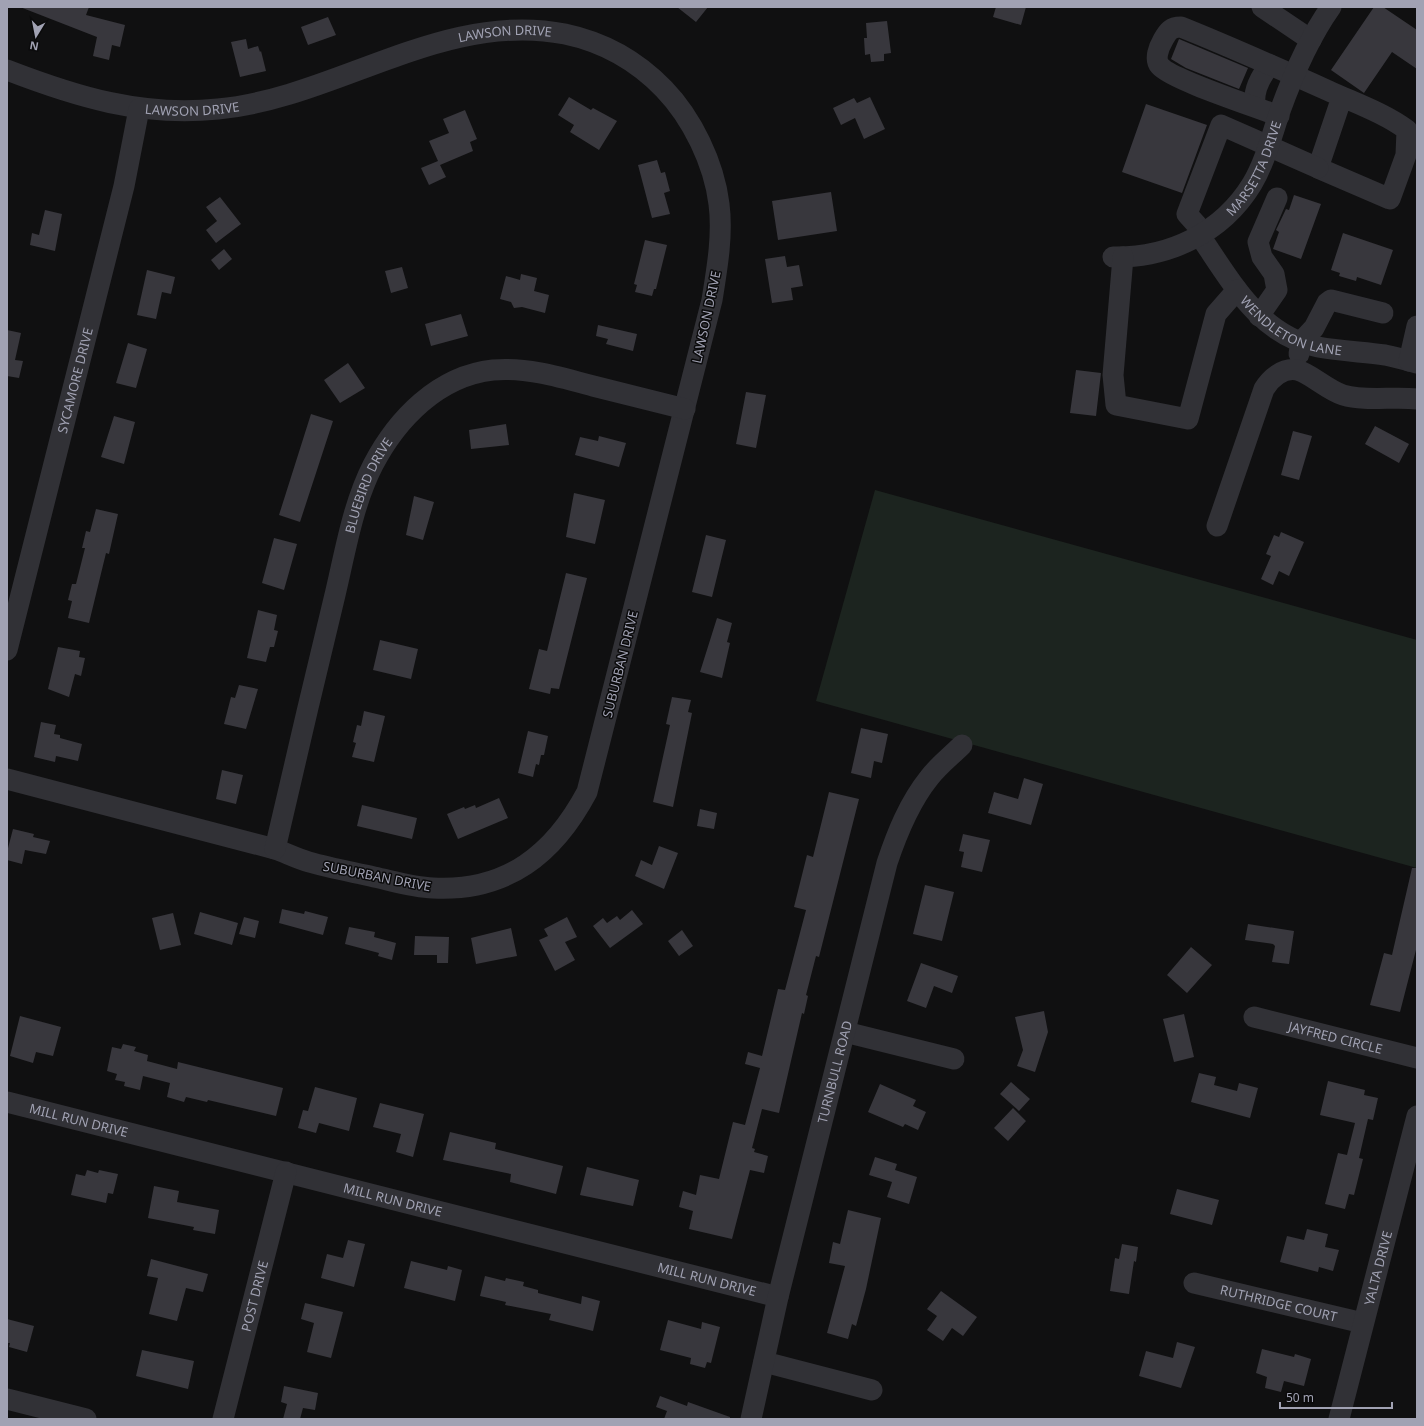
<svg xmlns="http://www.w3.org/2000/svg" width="1424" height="1426" font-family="'Noto Sans',sans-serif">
	<rect width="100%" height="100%" fill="#101011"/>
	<path fill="#1c241f" d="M875,490L1417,640V868L816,701Z"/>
	<path fill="#38373d" d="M20,7H89L86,15L125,25L120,47L112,45L109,60L93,56L97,37Z
		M677,7H708L696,22Z
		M996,7H1026L1021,25L993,17Z
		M1374,7H1383L1417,30V69L1392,52L1364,93L1331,70Z
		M328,17L336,35L308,45L301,27Z
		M887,21L891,53L884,54V61L871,62L870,54L865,55L864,38H867L866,23Z
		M246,39L248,49L258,46L260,52L261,51L266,71L240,77L231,42Z
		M1179,39L1248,68L1239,89L1186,68L1171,59Z
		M569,97L591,110L593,108L617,121L599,150L570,132L574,125L558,115Z
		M870,97L885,129L864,139L855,118L841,125L833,108L854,98L857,103Z
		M1146,104L1207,125L1182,193L1122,172Z
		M465,110L477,139L470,142L473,151L440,165L446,177L429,185L421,168L438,161L429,141L449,133L443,119Z
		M657,160L661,173L665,172L670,191L664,193L670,214L652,218L638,165Z
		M831,192L837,231L778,240L772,201Z
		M1294,195L1321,204L1301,259L1273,249L1279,232L1276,230L1286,209L1289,210Z
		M220,197L241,224L216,243L206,230L217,221L206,207Z
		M45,210L62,214L55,251L30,245L32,233L39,235Z
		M1343,233L1393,250L1381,285L1357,277L1356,281L1339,276L1340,273L1331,270Z
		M645,240L667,245L656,289H654L652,296L635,292L637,285L634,284Z
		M224,249L232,259L219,270L211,260Z
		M785,256L787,267L799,265L803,286L791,288L793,300L772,303L765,259Z
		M402,267L408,288L391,293L385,271Z
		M147,270L175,277L171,294L162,292L156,319L137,315Z
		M521,274L537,278L534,291L549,295L545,313L522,307L514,308L511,302L500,299L506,276L520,280Z
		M461,314L468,336L431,346L425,324Z
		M598,325L637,334L633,351L606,344L608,339L596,336Z
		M7,330L21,333L15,360L23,361L19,378L7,376Z
		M128,343L147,349L136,388L116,383Z
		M348,363L365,388L340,403L324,380Z
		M1076,370L1101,373L1096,416L1070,413Z
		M746,392L766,395L756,448L736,444Z
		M311,414L333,421L300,522L279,515Z
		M114,416L135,422L124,464L101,457Z
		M506,424L509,445L471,449L469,430Z
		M1375,426L1409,444L1399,463L1365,444Z
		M1293,431L1312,436L1299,480L1281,475Z
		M599,436L626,443L619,467L575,455L580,437L598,441Z
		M574,493L605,500L595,544L566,537Z
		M414,496L434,502L423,540L406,535Z
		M96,509L118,514L109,554L106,553L89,623L68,618L72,601L68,600L72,584H76L85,548H82L86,531L90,532Z
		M1281,532L1304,542L1289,576L1279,571L1273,585L1261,579L1271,556L1266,554L1274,535L1279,537Z
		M706,535L726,540L712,597L692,592Z
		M274,538L297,544L284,590L262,583Z
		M566,573L587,578L559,689L551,688L550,694L529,689L539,649L547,651Z
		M258,610L277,615L274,630L278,631L274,647H270L266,662L247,658Z
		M717,618L732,623L727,642L730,643L722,678L700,672Z
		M380,640L418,649L411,679L373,670Z
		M58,647L80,651L79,657L85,658L81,676L75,674L69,697L48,689Z
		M239,685L258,689L246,729L224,724L231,697L235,698Z
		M672,697L691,700L688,712L692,713L673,807L653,802L670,725L666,724Z
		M364,711L385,716L374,762L352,757L356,743L353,742L357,725L361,726Z
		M41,722L56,725L54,734L60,735V738L82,744L78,761L56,756L55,762L34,757Z
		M861,728L888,734L882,763L874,761L871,778L851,773Z
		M528,731L548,736L544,755H541L539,765L536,764L533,777L518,773Z
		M222,770L243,775L236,804L216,799Z
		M1024,778L1043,784L1031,825L988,813L994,792L1018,799Z
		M829,792L859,799L819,957L816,956L806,995L808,996L804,1014L802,1013L779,1113L762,1109L752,1148L755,1149L754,1152L768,1156L764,1173L750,1170L732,1239L689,1229L693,1211L679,1207L683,1191L696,1195L700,1175L719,1179L733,1122L745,1125L760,1068L745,1064L748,1052L762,1056L778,989L785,990L806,910L794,907L807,855L813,857Z
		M499,798L508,818L458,839L447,814L464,807L465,809L475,805L476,808Z
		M362,805L417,818L412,839L357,826Z
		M700,809L717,813L714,829L697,826Z
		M13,829L34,834L33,837L50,841L46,854L25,850L22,864L7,860V852Z
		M963,834L990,840L982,872L961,867L964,852L959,851Z
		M659,846L678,853L664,889L635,876L641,860L652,865Z
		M1412,868H1417V946L1400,1012L1370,1005L1384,953L1392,955Z
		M925,885L954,892L942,941L913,934Z
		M282,909L304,914L305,911L328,917L323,935L279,923Z
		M632,910L643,924L610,948L593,926L603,918L607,923L617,916L620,920Z
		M200,912L238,923L232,945L194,934Z
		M173,913L181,945L160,950L152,918Z
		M244,917L259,921L255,938L239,934Z
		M567,917L577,937L565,942L575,960L555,971L539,940L548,936L544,929Z
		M1248,924L1294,931L1289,964L1272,962L1275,946L1273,944L1245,940Z
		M349,927L375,932L374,937L396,943L392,960L378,956L379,953L345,944Z
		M511,928L517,956L476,964L471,938Z
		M682,930L693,946L679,956L668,941Z
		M415,936L449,937L448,963H437V955H414Z
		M1191,947L1212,965L1187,993L1167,975Z
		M921,963L958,976L952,993L934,986L926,1008L907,1001Z
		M1044,1011L1048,1032L1035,1072L1017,1066L1023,1050L1015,1017Z
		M1184,1014L1194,1057L1174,1062L1163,1019Z
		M20,1016L61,1027L53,1056L36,1052L33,1063L10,1056Z
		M123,1044L136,1047L134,1051L148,1055L147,1061L177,1069L178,1062L283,1088L276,1116L208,1100L207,1102L186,1097L184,1102L167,1097L170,1083L143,1076L140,1090L124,1086L125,1082L115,1080L117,1074L107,1071L112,1047L121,1049Z
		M1199,1073L1216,1077L1214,1085L1237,1091L1239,1083L1258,1088L1250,1118L1191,1102Z
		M1328,1081L1365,1090L1364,1095L1378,1098L1373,1120L1368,1119L1359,1158L1363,1159L1354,1195L1349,1194L1345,1209L1325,1204L1338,1153L1347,1155L1355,1123L1320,1115Z
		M1011,1082L1030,1099L1019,1111L1000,1094Z
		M880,1084L916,1100L913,1106L926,1112L918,1130L905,1124L903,1127L868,1112Z
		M315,1087L357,1098L349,1131L319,1123L316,1133L298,1128L303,1110L308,1111Z
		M380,1103L424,1114L413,1157L396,1152L401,1134L373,1127Z
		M1013,1108L1026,1121L1008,1141L994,1128Z
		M450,1132L496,1143L495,1149L563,1166L556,1194L510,1182L511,1174L443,1160Z
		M875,1157L897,1164L895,1170L917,1177L909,1204L887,1197L892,1182L869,1175Z
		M587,1167L639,1180L633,1206L580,1195Z
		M87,1170L98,1173L99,1170L118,1174L113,1194L108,1193L106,1203L71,1195L76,1174L85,1176Z
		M154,1186L179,1191L177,1202L219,1210L215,1234L193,1230L194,1227L148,1218Z
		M1177,1189L1219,1200L1212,1225L1170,1214Z
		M848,1210L881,1218L866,1289L856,1326L852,1324L848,1339L827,1333L845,1266L829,1263L833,1242L840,1244Z
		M1307,1229L1328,1234L1325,1247L1339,1250L1333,1271L1319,1267L1318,1272L1280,1262L1287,1236L1304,1240Z
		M348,1240L365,1244L354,1287L321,1278L327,1254L343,1258Z
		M1122,1244L1138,1247L1136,1262L1134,1261L1129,1294L1110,1291L1115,1258L1119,1259Z
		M151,1259L208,1274L203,1292L186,1288L177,1321L149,1314L158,1278L147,1276Z
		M411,1261L447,1270L448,1266L462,1270L455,1301L404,1288Z
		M485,1276L505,1281L506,1278L524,1282L523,1286L538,1290V1293L581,1304L582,1296L600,1301L593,1331L549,1320L551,1314L505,1305L506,1302L480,1296Z
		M941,1291L977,1317L963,1336L952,1328L943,1341L927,1330L937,1316L927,1309Z
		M305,1303L343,1312L331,1358L307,1352L314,1323L301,1319Z
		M7,1319L34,1326L27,1352L9,1347L10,1343H7Z
		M668,1320L701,1329L702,1322L720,1327L711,1363L707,1362L705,1368L690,1364L691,1358L660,1350Z
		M1177,1342L1195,1347L1181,1388L1139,1376L1146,1351L1173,1358Z
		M1262,1349L1294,1357L1295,1354L1311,1359L1304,1386L1284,1381L1281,1392L1265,1388L1267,1377L1256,1373Z
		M142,1350L194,1361L188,1389L136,1376Z
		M284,1386L318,1393L315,1410L303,1408L300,1419H283L287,1404L281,1402Z
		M660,1396L687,1406L688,1402L730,1417V1419H664L667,1411L656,1407Z"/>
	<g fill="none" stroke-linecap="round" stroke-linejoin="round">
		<g stroke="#313136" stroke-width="21">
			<path d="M1262,7L1311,40"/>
			<path id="s1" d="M7,70C77,97 142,117 218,109C336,98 443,10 565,34C603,42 637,61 664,89C692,118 714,163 719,204C723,235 717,269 712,300L587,792C554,854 507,892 433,888C413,887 393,881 374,877C352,872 330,868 309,862C298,859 286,853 275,849L7,779"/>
			<path d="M1255,106C1253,91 1260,77 1270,65"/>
			<path d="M1279,116C1257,107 1172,80 1160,66C1154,59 1159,47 1163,40C1168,31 1171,27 1181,27C1231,47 1280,69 1329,91C1355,103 1384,113 1407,130L1406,155L1390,199L1318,168L1342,97"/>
			<path d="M1204,233L1187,214L1221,125L1318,168"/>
			<path id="s2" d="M1200,236C1231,281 1260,336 1318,347C1340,351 1363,352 1385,355C1395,357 1406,360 1417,363"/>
			<path id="s3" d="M1113,257C1169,258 1222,233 1252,184C1265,162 1272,135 1280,111C1293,75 1309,38 1331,7"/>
			<path d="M1123,257L1113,375L1116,405L1188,419L1216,314L1237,290"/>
			<path d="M1259,316L1277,290L1274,274L1262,257L1258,242L1277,198"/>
			<path d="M1299,354L1301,342L1314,328L1327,303L1331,300L1383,313"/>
			<path d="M1409,361L1417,326"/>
			<path d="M1217,526L1264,389C1270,379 1283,367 1297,370C1310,373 1327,390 1343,395C1366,402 1393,396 1417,399"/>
			<path id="s4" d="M7,650L124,186L139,109"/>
			<path id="s5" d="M275,849C294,766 314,682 334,599C345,554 352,506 373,465C397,419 438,376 493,370C527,367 560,377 593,386C624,394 654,401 685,409"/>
			<path id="s6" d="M1254,1017L1417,1058"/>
			<path d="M845,1032L954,1059"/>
			<path id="s7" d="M7,1102L778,1297"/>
			<path id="s8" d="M1194,1283L1363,1323"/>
			<path d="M764,1362L872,1390"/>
			<path d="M7,1399L86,1419"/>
			<path id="s9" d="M223,1419L286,1172"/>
			<path id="s10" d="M751,1419L778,1297L887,863C897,833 909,803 929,778C938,766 951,756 962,745"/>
			<path id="s11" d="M1339,1419L1417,1116"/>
		</g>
	</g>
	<g text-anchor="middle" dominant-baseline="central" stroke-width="3" stroke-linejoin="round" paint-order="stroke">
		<g font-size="13" fill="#a1a2b3" stroke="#0b0b0c">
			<text stroke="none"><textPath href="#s1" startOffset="515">LAWSON DRIVE</textPath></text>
			<text stroke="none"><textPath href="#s1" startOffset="191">LAWSON DRIVE</textPath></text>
			<text stroke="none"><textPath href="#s3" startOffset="179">MARSETTA DRIVE</textPath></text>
			<text transform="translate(706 317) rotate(-78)">LAWSON DRIVE</text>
			<text stroke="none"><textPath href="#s2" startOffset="133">WENDLETON LANE</textPath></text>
			<text stroke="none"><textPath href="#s4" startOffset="278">SYCAMORE DRIVE</textPath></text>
			<text stroke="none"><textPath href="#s5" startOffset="376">BLUEBIRD DRIVE</textPath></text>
			<text transform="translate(620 664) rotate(-76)">SUBURBAN DRIVE</text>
			<text transform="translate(377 876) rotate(11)">SUBURBAN DRIVE</text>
			<text stroke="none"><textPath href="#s6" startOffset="84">JAYFRED CIRCLE</textPath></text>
			<text stroke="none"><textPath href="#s10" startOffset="357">TURNBULL ROAD</textPath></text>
			<text stroke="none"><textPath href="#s7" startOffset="74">MILL RUN DRIVE</textPath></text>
			<text stroke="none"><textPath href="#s7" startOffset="398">MILL RUN DRIVE</textPath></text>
			<text stroke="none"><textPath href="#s11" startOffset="156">YALTA DRIVE</textPath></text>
			<text stroke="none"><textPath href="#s7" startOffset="722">MILL RUN DRIVE</textPath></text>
			<text stroke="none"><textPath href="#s9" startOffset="127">POST DRIVE</textPath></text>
			<text stroke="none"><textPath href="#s8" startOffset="87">RUTHRIDGE COURT</textPath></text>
		</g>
	</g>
	<rect width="1424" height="1426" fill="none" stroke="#a1a2b3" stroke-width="16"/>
	<g transform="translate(36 36) rotate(190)" stroke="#0b0b0c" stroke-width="3" paint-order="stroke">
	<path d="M0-3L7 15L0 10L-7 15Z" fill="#a1a2b3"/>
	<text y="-6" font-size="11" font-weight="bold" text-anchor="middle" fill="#a1a2b3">N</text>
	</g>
	<path d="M1280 1402v6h112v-6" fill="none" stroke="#a1a2b3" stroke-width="2"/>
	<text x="1286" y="1402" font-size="12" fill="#a1a2b3" stroke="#0b0b0c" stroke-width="3" paint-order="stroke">50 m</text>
</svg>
